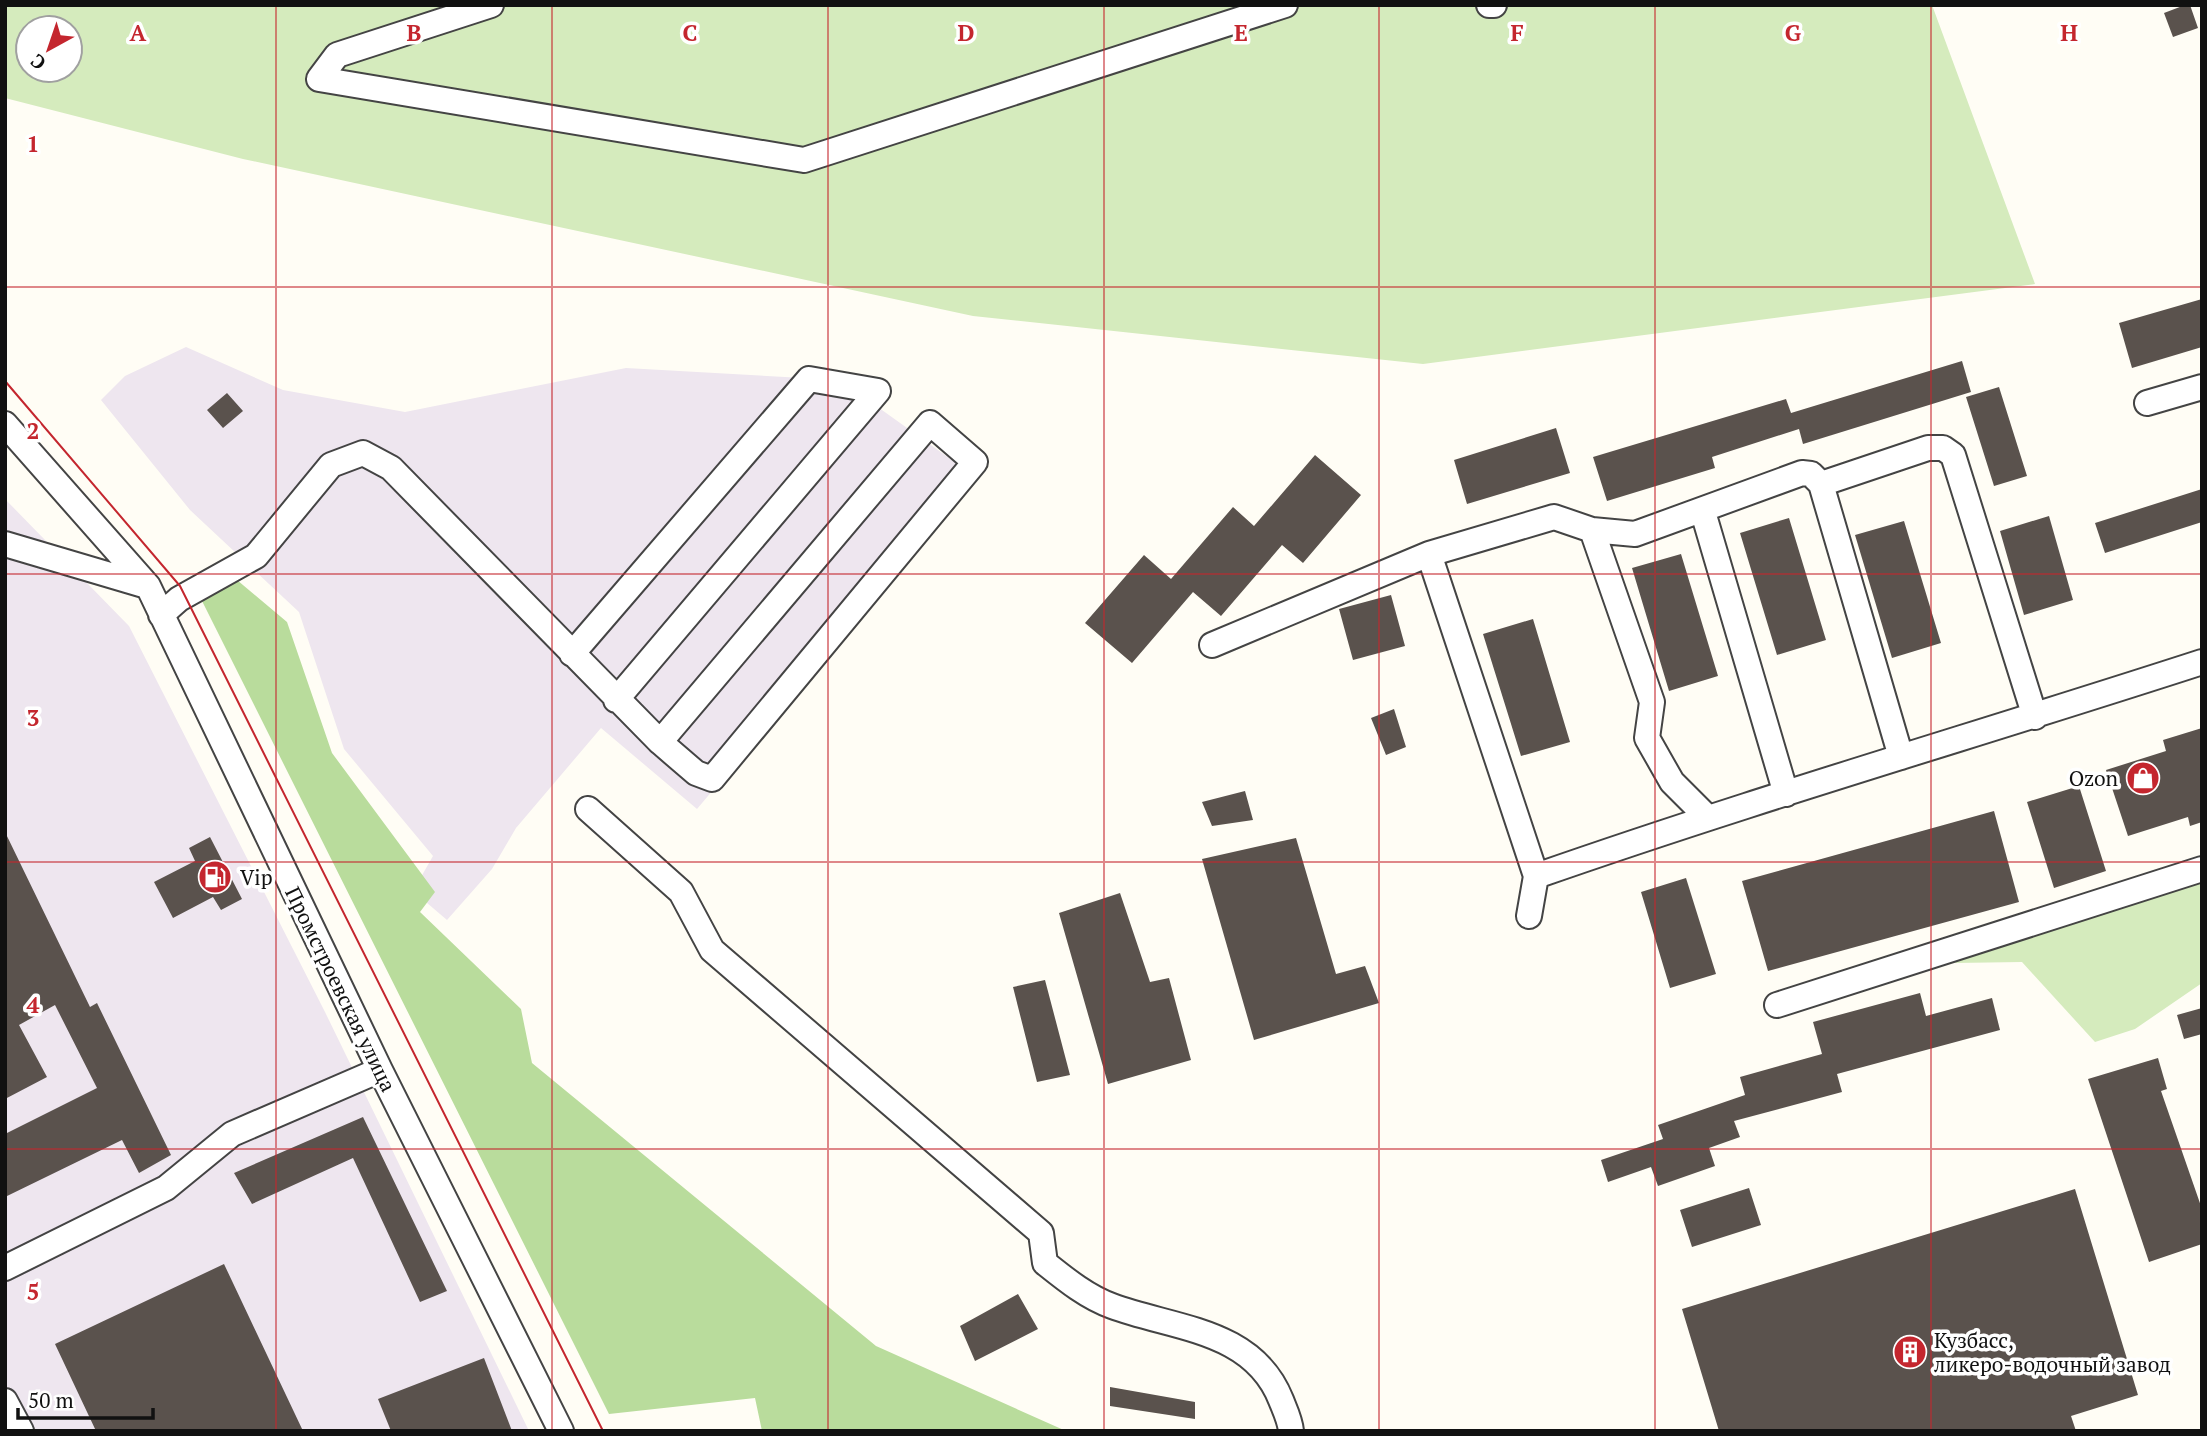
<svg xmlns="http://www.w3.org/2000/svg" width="2207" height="1436" font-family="'PT Serif',serif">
	<rect width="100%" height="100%" fill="#fffdf5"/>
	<path fill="#eee6ef" d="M186,347L283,390L405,412L626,368L840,380L977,478L697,809L601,728L516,828L492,869L447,920L413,891L433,856L344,749L299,612L190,510L101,400L125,376Z
		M5,499L129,626L325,1012L529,1431H5Z"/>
	<path fill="#d5ebbd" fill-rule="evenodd" d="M5,5H1932L2035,284L1423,364L973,316L243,159L5,98ZM28,28H70V70H28Z
		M2202,880V983L2135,1029L2095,1042L2022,962L1954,963L1990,944Z"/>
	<path fill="#b9dc9c" d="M237,580L287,622L332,753L435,892L420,912L521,1009L532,1063L876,1346L1066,1431H762L755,1398L609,1414L202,601Z"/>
	<path fill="#5a524d" d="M2185,5H2190L2198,28L2173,37L2164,13Z
		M2202,299V347L2132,368L2119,323Z
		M1962,361L1971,392L1803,444L1799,429L1712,457L1715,468L1607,501L1593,457L1786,399L1791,413Z
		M1999,387L2027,476L1994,486L1966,397Z
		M227,393L243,411L223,428L207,410Z
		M1556,428L1570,473L1467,504L1454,460Z
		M1315,455L1361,495L1303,563L1282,545L1221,616L1193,592L1132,663L1085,623L1144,555L1171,579L1233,507L1254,526Z
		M2202,489V522L2105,553L2095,523Z
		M2049,516L2073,600L2024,615L2000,531Z
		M1789,518L1826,640L1777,655L1740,533Z
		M1904,521L1941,643L1892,658L1855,535Z
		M1681,554L1718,676L1669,691L1632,568Z
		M1391,595L1405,646L1353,660L1339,609Z
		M1533,619L1570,742L1521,756L1483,634Z
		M1394,709L1406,747L1386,755L1371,718Z
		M2202,728V822L2190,826L2188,817L2128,836L2106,770L2166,751L2163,740Z
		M2079,786L2106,871L2054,888L2027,802Z
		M1245,791L1253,820L1212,826L1202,802Z
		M1994,811L2019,902L1768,971L1742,881Z
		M5,832L90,1007L97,1003L171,1155L139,1173L122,1140L5,1197V1134L97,1088L55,1005L19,1025L47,1077L5,1099Z
		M210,837L242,899L221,910L213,897L173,918L154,882L195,861L189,848Z
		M1296,838L1336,974L1365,966L1379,1003L1254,1040L1202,859Z
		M1686,878L1716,974L1670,988L1641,892Z
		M1120,893L1150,982L1169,978L1191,1060L1108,1084L1059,913Z
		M1045,980L1070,1075L1037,1082L1013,987Z
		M1920,993L1926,1016L1992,998L2000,1030L1837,1074L1842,1092L1734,1121L1740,1137L1709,1148L1715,1166L1658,1186L1651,1167L1608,1182L1601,1160L1663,1139L1658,1125L1745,1095L1740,1077L1822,1054L1813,1022Z
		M2202,1008V1034L2184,1039L2177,1015Z
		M2158,1058L2167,1089L2161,1091L2202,1209V1244L2149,1262L2088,1079Z
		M363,1117L447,1291L420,1302L353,1158L252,1204L234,1173Z
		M1749,1188L1761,1225L1692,1247L1680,1210Z
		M2075,1189L2138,1395L2071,1416L2076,1431H1719L1682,1309Z
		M224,1264L303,1431H96L55,1344Z
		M1018,1294L1038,1329L975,1361L960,1326Z
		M484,1358L512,1431H391L378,1399Z
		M1110,1387L1195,1402V1419L1110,1406Z"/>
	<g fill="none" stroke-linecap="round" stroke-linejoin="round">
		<defs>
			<path id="minor" d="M491,5L337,55L319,79L804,160L1285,5
				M1489,5H1494
				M2147,403L2202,387
				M5,424L148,586L380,1070L561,1431
				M1821,484L1901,757
				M1703,512L1786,794
				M1592,530L1652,702L1647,738L1672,782L1707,817
				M5,544L147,586
				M1429,554L1554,517L1592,530L1635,534L1802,473L1811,474L1821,484L1928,448H1943L1953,455L2035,717
				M161,615L179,599L256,556L331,465L363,453L391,468L660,742L696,773L712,779L975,462L930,423L660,742
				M1212,645L1429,554L1536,876
				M572,654L809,379L878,391L616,700
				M588,809L681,892L712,950L1041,1233L1045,1263C1065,1279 1087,1297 1112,1306C1174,1329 1253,1329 1281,1400C1285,1410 1290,1420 1291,1431
				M1529,916L1536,876C1756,799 1980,734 2202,662
				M1777,1005L2202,869
				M5,1268L166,1188L232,1134L380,1070
				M5,1401L21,1431"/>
		</defs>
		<use href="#minor" stroke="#444" stroke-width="28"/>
		<use href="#minor" stroke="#fff" stroke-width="24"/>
		<path stroke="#c4262e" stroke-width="2" d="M5,381L180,586L603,1431"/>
	</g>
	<path fill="none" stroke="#c4262e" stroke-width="2" stroke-opacity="0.55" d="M276,5V1431M552,5V1431M828,5V1431M1104,5V1431M1379,5V1431M1655,5V1431M1931,5V1431M5,287H2202M5,574H2202M5,862H2202M5,1149H2202"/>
	<defs>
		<symbol id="shop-disc" viewBox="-11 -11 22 22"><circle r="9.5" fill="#c4262e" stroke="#fff"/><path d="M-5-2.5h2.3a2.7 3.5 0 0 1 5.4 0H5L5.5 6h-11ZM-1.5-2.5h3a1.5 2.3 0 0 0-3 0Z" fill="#fff"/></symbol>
		<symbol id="fuel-disc" viewBox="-11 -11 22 22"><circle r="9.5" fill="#c4262e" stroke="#fff"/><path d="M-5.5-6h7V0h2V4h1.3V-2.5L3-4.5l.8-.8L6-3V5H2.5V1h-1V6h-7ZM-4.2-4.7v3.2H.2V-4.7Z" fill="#fff"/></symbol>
		<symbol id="building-disc" viewBox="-11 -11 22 22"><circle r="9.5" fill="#c4262e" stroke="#fff"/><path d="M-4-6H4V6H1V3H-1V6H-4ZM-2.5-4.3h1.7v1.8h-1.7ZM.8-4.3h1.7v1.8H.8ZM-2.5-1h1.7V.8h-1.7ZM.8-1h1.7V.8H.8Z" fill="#fff"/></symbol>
	</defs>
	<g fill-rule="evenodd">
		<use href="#shop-disc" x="2124" y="759" width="38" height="38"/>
		<use href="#fuel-disc" x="196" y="858" width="38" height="38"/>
		<use href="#building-disc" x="1891" y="1333" width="38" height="38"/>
	</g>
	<g text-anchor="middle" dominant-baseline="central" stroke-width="7" stroke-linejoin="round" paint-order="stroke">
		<g font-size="21" fill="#111" stroke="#fff" text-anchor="start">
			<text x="2118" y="778" text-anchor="end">Ozon</text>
			<text x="240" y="877">Vip</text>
			<text x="1934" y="1340">Кузбасс,<tspan x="1934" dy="24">ликеро-водочный завод</tspan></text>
		</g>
		<g font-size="21" fill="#111" stroke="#fff">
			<text transform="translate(341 989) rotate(64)">Промстроевская улица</text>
		</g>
	</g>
	<g font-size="23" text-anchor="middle" font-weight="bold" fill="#c4262e" stroke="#fff" stroke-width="7" stroke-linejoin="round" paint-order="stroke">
		<text x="138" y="41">A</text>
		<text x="414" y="41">B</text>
		<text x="690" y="41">C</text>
		<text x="966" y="41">D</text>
		<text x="1241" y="41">E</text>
		<text x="1517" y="41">F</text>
		<text x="1793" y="41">G</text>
		<text x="2069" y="41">H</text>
		<text x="33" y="152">1</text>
		<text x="33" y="439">2</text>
		<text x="33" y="726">3</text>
		<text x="33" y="1013">4</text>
		<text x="33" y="1300">5</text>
	</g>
	<rect width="2207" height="1436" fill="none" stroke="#111111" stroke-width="14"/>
	<g transform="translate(49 49) rotate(220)"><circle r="33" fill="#ffffff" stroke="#a0a0a0" stroke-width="2"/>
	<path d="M0-5L12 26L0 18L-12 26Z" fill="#c4262e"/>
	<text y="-10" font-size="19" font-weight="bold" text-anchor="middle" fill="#111111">С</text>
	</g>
	<path d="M18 1408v10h135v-10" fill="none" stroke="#111111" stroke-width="3.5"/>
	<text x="28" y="1408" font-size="21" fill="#111111" stroke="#ffffff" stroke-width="5" paint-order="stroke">50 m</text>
</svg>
